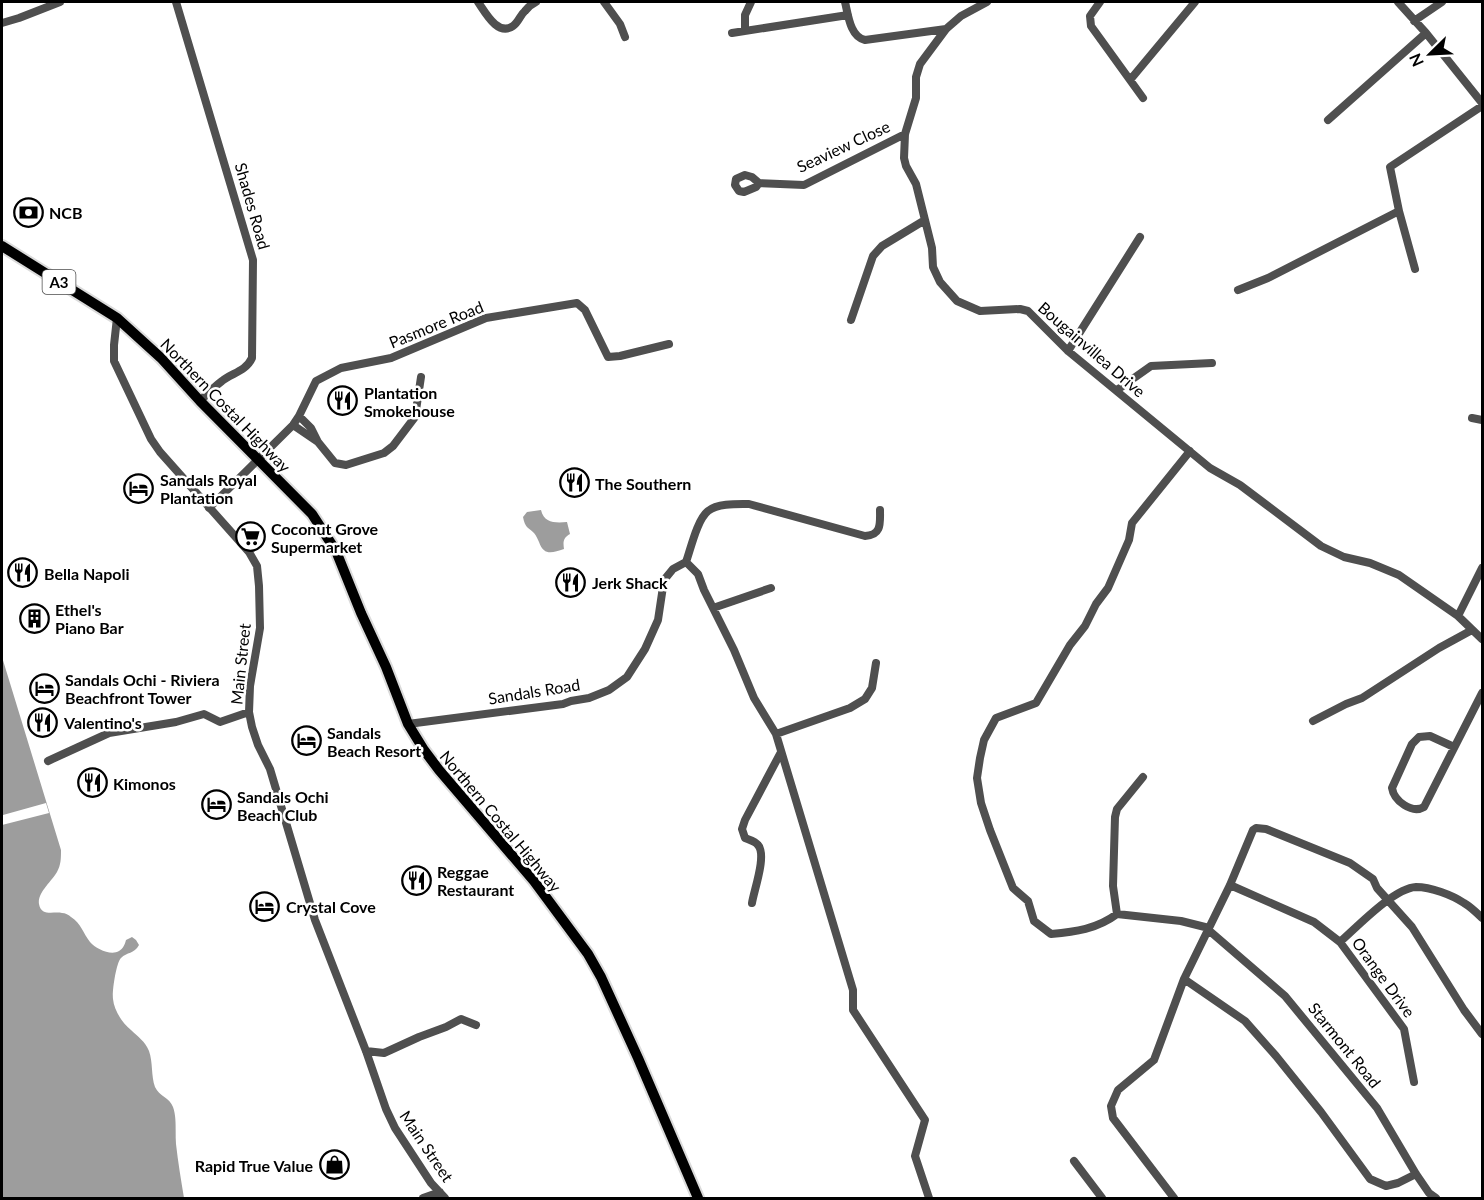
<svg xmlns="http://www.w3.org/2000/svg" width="1484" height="1200" font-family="Lato,sans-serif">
	<rect width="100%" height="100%" fill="#fff"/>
	<path fill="#9d9d9d" d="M541,510C544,523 555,523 567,522L570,534C563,538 563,542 564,549C552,553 544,556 539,542C538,540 536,535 534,533C528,527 525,528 523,517L527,512Z
		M2,657L61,850C61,858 61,865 57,872C52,881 37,893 39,904C41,917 54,911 62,913C65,913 69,915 71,917C81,923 83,933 90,942C96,949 111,956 119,951C123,949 125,944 126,940L132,937L136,940L139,945C134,954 127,952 121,958C116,963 112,992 113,999C114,1010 122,1023 131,1030C138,1037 145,1041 149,1051C153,1062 151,1076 155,1087C159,1096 170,1098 173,1107C177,1118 175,1132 176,1144C178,1162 181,1180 184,1198H2Z"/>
	<path fill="#fff" d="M46,803L49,813L2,825V811L3,815Z"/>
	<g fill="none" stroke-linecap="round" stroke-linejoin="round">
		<defs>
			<path id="major" d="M2,246L117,318L161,358L200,401L312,514L336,551L361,613L386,667L408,724L424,750L439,770L534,881L588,954L601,977L638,1058L698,1198"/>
		</defs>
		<use href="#major" stroke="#dbdbdb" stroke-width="14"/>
		<path stroke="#4f4f4f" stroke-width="8" d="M176,2L253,260L252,358C246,371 232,373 222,381C214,387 207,394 200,401
			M478,2C485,12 498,37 513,26C519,22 520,15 525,11C528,7 532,4 536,2
			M604,2L620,24L625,37
			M845,2C848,14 850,37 865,40L946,29
			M987,2L961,16L946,29L920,64L916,77V98L905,134L904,158L906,166L916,184L932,248L933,267L940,282L957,301L980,311L1020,309L1028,311L1068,351L1210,468L1240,485L1321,546L1344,557L1370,563L1399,575L1458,616L1482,639
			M1100,2L1090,16L1091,26L1130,80L1195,2
			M1398,2L1426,33L1482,103
			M1414,21L1442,2
			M2,23L19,18L60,2
			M745,31V15L751,2
			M732,33L848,15
			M1130,80L1143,98
			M1328,120L1426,33
			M759,183L756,187L744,192L739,191L735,185L736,179L745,175L752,177L759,183L804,185L905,134
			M1415,269L1399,211L1390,167L1482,106
			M1238,290L1268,278L1399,211
			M117,318L114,345V361L151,439L160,452L249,552L257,566L259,586L260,628L250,686L249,712L252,727L258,745L270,769L315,920L366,1051L386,1109L395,1128L431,1183L445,1198
			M851,320L873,256L882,246L925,220
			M1068,351L1140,237
			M1117,390L1151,366L1212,363
			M299,416L311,428L318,442
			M1472,418L1482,420
			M293,425L318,442L335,463L346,465L384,453L393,446L415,417L421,377
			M209,508L293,425L299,416L316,381L341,368L391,358L486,318L577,303L585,310L608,357L620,356L669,344
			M686,562C691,548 697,520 708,511C718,503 738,504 749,504L865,536C882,535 880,523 880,510
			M713,608L771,588
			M1458,616L1482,568
			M1313,721L1346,704L1362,698L1439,648L1472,630
			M408,724L563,704L571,701L589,698L609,690L627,677L645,649L658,620L664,580L673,569L686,562L698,574L704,590L734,650L754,698L776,734L853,990V1010L925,1120L915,1156L929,1198
			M776,734L850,708L865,699L872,688L876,663
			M1454,747L1430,736L1419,737L1412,744L1392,788C1394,801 1412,814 1424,807L1482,693
			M48,761L109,733L176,722L204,714L220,722L249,712
			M1143,777L1117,809L1115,817L1113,886L1117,914C1097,929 1075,932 1051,934L1034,921L1028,901L1013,888L990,830L981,803L977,778L980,758L984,740L996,718L1036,703L1070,645L1085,626L1096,604L1108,588L1129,540L1132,523L1190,451
			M1230,885L1314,922L1340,942L1404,1029L1414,1082
			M752,903C754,890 767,855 758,845C755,841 750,840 745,838L742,829L745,820L781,752
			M1117,914L1181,921L1205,927L1285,996L1377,1108L1416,1174L1429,1193L1436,1198
			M1340,942C1357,927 1394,888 1416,887C1431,887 1452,895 1464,903C1471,907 1477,913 1482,918
			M1184,979L1245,1021L1276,1056L1321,1112L1370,1179L1386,1186L1398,1183L1416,1174
			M366,1051L384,1053L419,1037L446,1027L461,1019L476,1025
			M1074,1161L1102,1198
			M423,1198L440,1192
			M1174,1198L1113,1118L1111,1106L1118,1090L1154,1060L1184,979L1230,885L1253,830L1256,828L1266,829L1350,863L1373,879L1377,888L1412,927L1464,1010L1482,1034"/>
		<use href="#major" stroke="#000" stroke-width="10"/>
	</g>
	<defs>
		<symbol id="bank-ring" viewBox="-11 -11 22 22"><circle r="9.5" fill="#fff" stroke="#000" stroke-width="1.5"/><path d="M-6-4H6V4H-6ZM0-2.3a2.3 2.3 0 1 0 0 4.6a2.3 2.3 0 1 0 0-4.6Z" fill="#000"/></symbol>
		<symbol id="restaurant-ring" viewBox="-11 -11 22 22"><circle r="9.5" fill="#fff" stroke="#000" stroke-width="1.5"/><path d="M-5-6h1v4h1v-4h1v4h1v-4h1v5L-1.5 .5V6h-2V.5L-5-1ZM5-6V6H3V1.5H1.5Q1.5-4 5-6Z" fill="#000"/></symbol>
		<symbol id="hotel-ring" viewBox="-11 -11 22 22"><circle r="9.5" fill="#fff" stroke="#000" stroke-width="1.5"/><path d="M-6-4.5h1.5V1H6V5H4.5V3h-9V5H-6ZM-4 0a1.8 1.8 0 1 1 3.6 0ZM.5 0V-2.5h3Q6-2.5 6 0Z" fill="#000"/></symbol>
		<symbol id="supermarket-ring" viewBox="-11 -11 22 22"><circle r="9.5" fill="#fff" stroke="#000" stroke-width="1.5"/><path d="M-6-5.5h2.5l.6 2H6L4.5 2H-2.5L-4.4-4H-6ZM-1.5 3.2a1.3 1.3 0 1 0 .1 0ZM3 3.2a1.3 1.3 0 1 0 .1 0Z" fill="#000"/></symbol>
		<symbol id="building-ring" viewBox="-11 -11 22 22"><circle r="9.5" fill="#fff" stroke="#000" stroke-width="1.5"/><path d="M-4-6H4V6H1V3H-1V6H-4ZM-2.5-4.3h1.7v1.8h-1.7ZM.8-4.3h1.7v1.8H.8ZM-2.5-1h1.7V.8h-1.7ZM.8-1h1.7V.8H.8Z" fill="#000"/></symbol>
		<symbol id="shop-ring" viewBox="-11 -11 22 22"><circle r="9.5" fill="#fff" stroke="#000" stroke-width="1.5"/><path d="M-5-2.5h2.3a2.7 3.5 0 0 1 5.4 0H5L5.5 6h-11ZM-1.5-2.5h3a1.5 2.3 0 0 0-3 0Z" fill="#000"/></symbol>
	</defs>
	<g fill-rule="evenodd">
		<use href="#bank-ring" x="12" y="196" width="33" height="33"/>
		<use href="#restaurant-ring" x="326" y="384" width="33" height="33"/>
		<use href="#restaurant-ring" x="558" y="466" width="33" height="33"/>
		<use href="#hotel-ring" x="122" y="472" width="33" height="33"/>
		<use href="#supermarket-ring" x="234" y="520" width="33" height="33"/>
		<use href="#restaurant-ring" x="6" y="556" width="33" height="33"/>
		<use href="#restaurant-ring" x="554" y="566" width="33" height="33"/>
		<use href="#building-ring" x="18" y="602" width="33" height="33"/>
		<use href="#hotel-ring" x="28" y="672" width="33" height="33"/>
		<use href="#restaurant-ring" x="26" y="706" width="33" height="33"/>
		<use href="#hotel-ring" x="290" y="724" width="33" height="33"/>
		<use href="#restaurant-ring" x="76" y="766" width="33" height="33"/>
		<use href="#hotel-ring" x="200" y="788" width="33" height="33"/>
		<use href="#restaurant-ring" x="400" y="864" width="33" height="33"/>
		<use href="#hotel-ring" x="248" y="890" width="33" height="33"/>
		<use href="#shop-ring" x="318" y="1148" width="33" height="33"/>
	</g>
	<g text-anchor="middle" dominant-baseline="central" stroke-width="5" stroke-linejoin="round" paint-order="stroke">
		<rect fill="#fff" stroke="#4c4c4c" stroke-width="1.5" x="42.5" y="270" width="33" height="24" rx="4.5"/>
		<g font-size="15" font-weight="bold" fill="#000">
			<text x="59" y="282">A3</text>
		</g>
		<g font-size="16" fill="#000" stroke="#fff">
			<text transform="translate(843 146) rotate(-25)">Seaview Close</text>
			<text transform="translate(253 206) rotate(74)">Shades Road</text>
			<text transform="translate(436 324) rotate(-22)">Pasmore Road</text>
			<text transform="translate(1092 349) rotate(41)">Bougainvillea Drive</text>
			<text transform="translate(226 405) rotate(46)">Northern Costal Highway</text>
			<text transform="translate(240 664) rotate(-84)">Main Street</text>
			<text transform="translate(534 691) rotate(-9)">Sandals Road</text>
			<text transform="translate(501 821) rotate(50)">Northern Costal Highway</text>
			<text transform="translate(1384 977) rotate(54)">Orange Drive</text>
			<text transform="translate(1345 1045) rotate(51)">Starmont Road</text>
			<text transform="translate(427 1146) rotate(56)">Main Street</text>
		</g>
		<g font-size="16" font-weight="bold" fill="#000" stroke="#fff" text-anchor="start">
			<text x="49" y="212">NCB</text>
			<text x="364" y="392">Plantation<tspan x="364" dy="18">Smokehouse</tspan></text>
			<text x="160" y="479">Sandals Royal<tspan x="160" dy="18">Plantation</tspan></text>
			<text x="595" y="483">The Southern</text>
			<text x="271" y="528">Coconut Grove<tspan x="271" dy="18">Supermarket</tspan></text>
			<text x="44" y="573">Bella Napoli</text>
			<text x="592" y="582">Jerk Shack</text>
			<text x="55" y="609">Ethel's<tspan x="55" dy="18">Piano Bar</tspan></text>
			<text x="65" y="679">Sandals Ochi - Riviera<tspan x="65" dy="18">Beachfront Tower</tspan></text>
			<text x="64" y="722">Valentino's</text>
			<text x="327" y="732">Sandals<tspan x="327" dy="18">Beach Resort</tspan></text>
			<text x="113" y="783">Kimonos</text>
			<text x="237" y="796">Sandals Ochi<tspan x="237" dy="18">Beach Club</tspan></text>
			<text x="437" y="871">Reggae<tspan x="437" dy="18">Restaurant</tspan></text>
			<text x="286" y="906">Crystal Cove</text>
			<text x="313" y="1165" text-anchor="end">Rapid True Value</text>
		</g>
	</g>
	<rect width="1484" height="1200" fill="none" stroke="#000000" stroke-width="6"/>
	<g transform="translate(1430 54) rotate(246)" stroke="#ffffff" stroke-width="4.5" paint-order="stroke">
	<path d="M0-4.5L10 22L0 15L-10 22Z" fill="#000000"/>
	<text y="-9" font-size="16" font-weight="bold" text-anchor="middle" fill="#000000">N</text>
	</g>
</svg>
